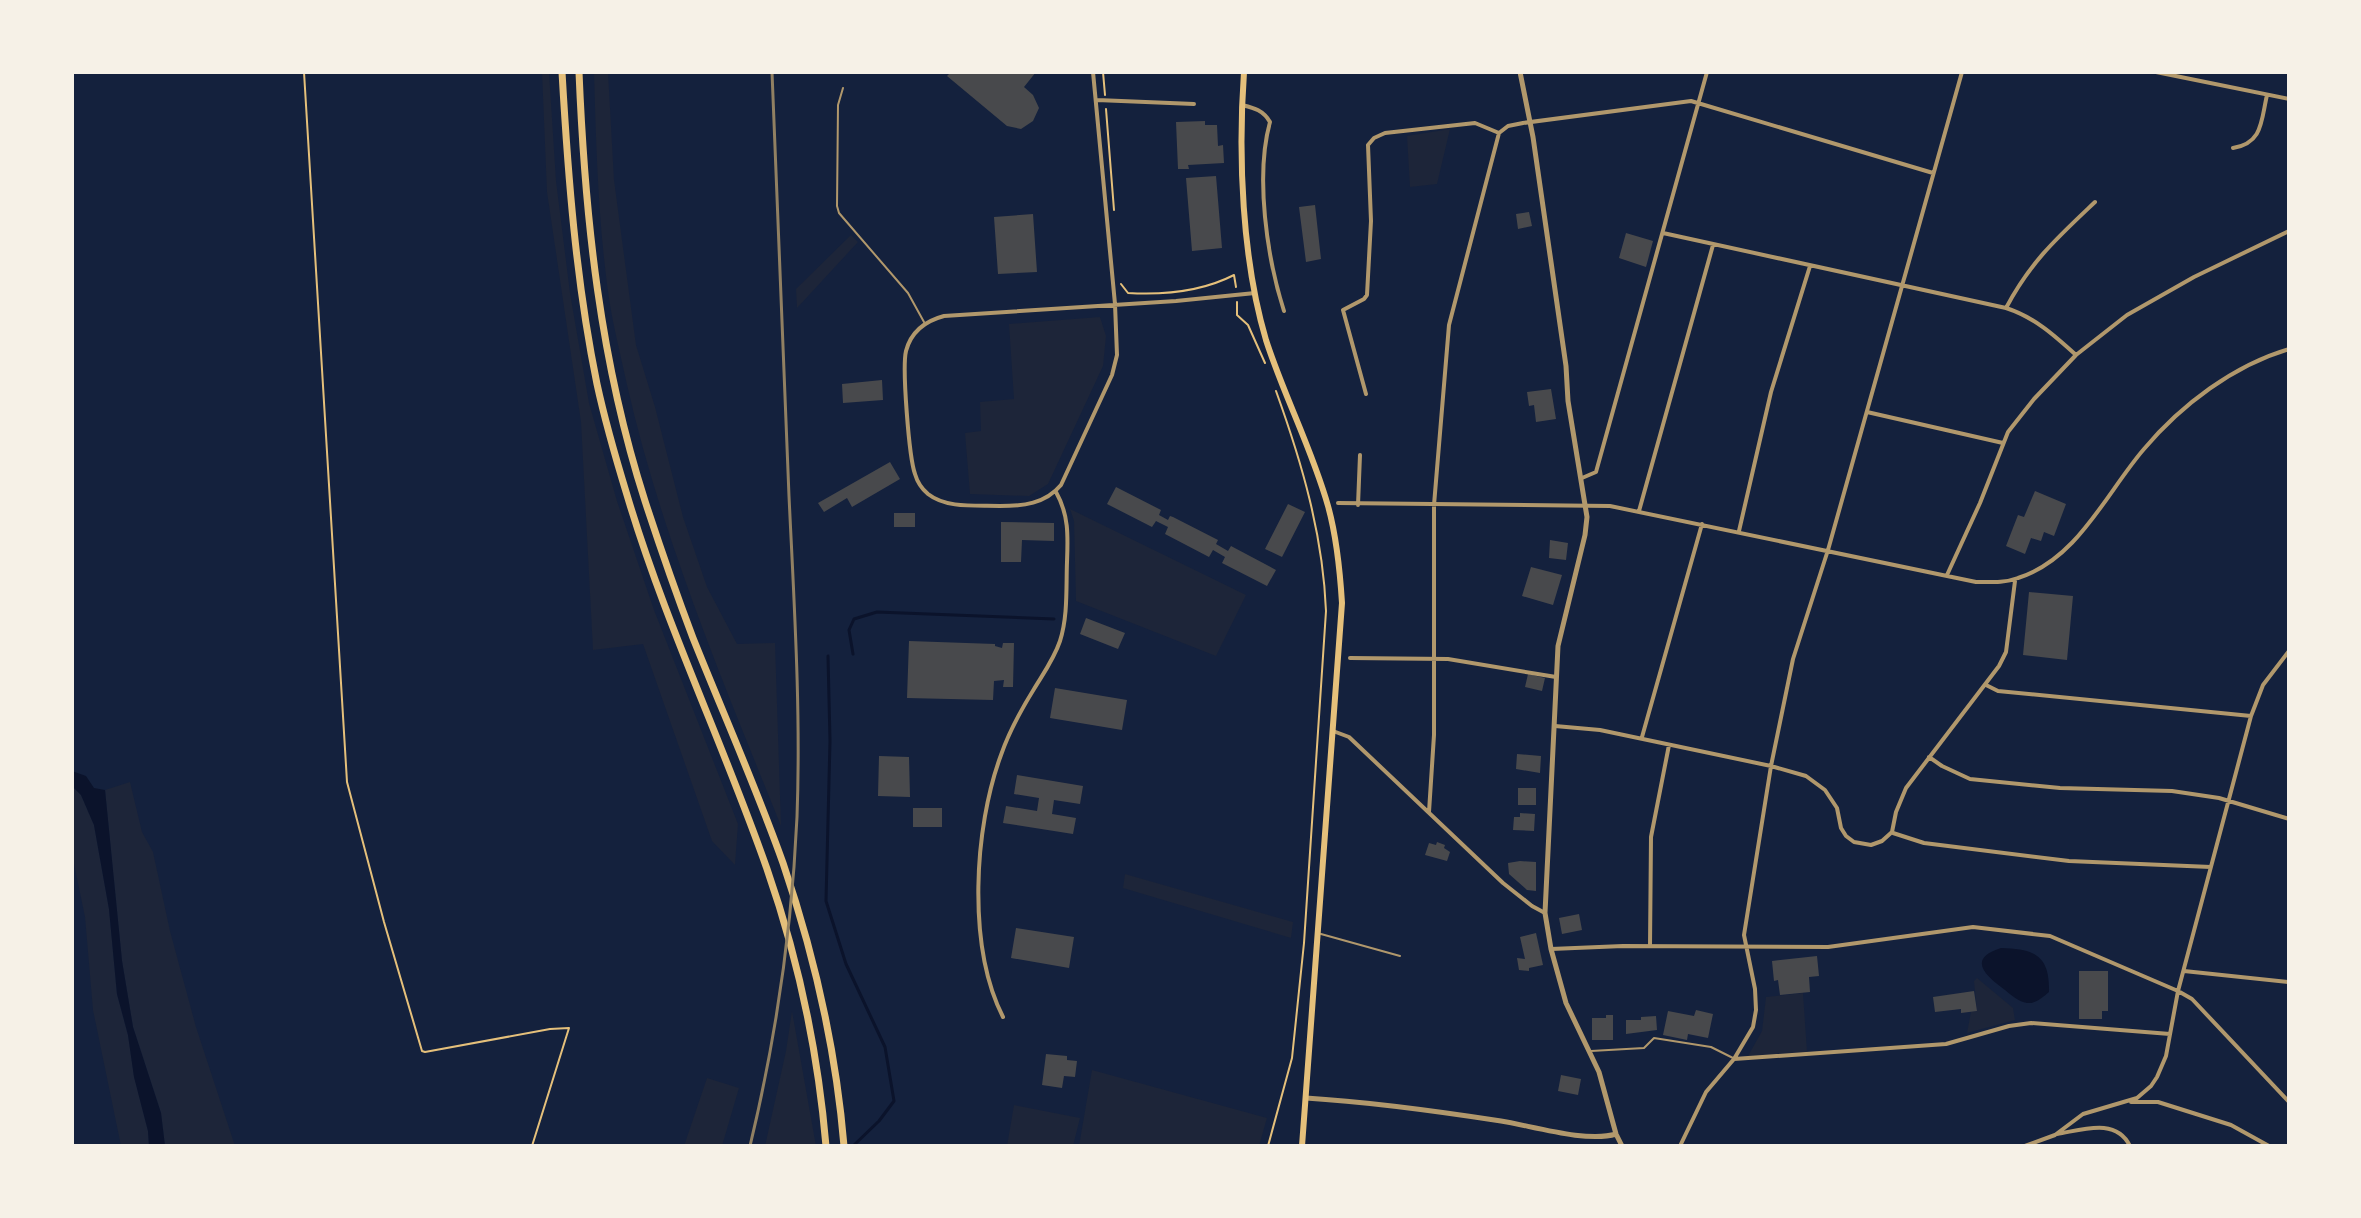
<svg xmlns="http://www.w3.org/2000/svg" width="2361" height="1218" font-family="'Varela Round',sans-serif">
	<rect width="100%" height="100%" fill="#14213d"/>
	<path fill="#1d2539" d="M542,72H549L556,181L570,293L589,403L617,501L654,610L738,824L735,865L712,841L643,644L593,650L581,422L547,192Z
		M594,72H608L614,180L636,345L655,407L683,517L707,587L737,644L775,643L781,826C723,682 662,538 627,385C620,352 611,318 607,284C598,214 596,143 594,72Z
		M1450,129L1437,184L1410,187L1407,136Z
		M851,235L858,242L797,308L796,289Z
		M1100,317L1106,336L1103,366L1048,484L1029,496L970,494L965,433L981,431L980,402L1014,399L1009,324Z
		M1070,509L1246,595L1216,656L1076,601L1074,521Z
		M130,782L142,832L153,852L170,931L196,1027L235,1146H165L161,1113L133,1027L122,961L105,790Z
		M72,786L81,795L94,825L109,909L117,994L128,1035L134,1076L148,1131L149,1146H121L93,1010L85,917L73,859Z
		M1125,874L1293,922L1291,938L1123,888Z
		M1977,978L2013,1008L2015,1020L1967,1033L1971,1012L1977,1011L1974,981Z
		M1803,993L1807,1052L1748,1056L1762,1031L1766,997Z
		M792,1011L816,1146H765L786,1051Z
		M1092,1070L1267,1118L1259,1146H1079Z
		M707,1078L739,1088L722,1146H684Z
		M1014,1105L1080,1118L1073,1146H1007Z"/>
	<path fill="#0b132b" d="M72,771L86,776L94,788L105,790L122,961L133,1027L161,1113L165,1146H149L148,1131L134,1077L128,1035L117,994L109,909L94,825L81,795L72,786Z
		M2001,948C2034,949 2050,955 2049,992C2043,997 2036,1004 2027,1003C2019,1002 2011,995 2005,990C1986,976 1966,959 2001,948Z"/>
	<g fill="none" stroke-linecap="round" stroke-linejoin="round">
		<path stroke="#0b132b" stroke-width="3" d="M853,654L849,630L854,619L877,612L1054,619
			M828,656L830,741L826,901L846,964L885,1047L894,1101L879,1121L853,1146"/>
	</g>
	<path fill="#48494c" d="M951,72H1036L1024,87L1033,95L1039,108L1033,121L1021,129L1007,126L947,76Z
		M1205,121V125H1217L1218,146L1223,145L1224,163L1188,165L1189,169H1178L1176,122Z
		M1216,176L1222,248L1192,251L1186,178Z
		M1315,205L1321,259L1306,262L1299,207Z
		M1529,212L1532,226L1518,229L1516,214Z
		M1033,214L1037,272L998,274L994,217Z
		M1626,233L1653,241L1646,267L1619,258Z
		M882,380L883,400L843,403L842,384Z
		M1551,389L1556,419L1536,422L1534,405L1529,406L1527,392Z
		M890,462L900,479L852,507L847,498L824,512L818,503Z
		M1116,487L1161,510L1159,515L1168,520L1170,516L1173,517L1218,540L1216,544L1228,551L1231,546L1276,570L1267,586L1222,563L1225,557L1213,550L1209,557L1165,534L1168,527L1156,521L1152,527L1107,504Z
		M2035,491L2066,504L2054,536L2044,532L2041,541L2031,538L2025,554L2006,546L2018,515L2024,517Z
		M1288,504L1305,512L1282,557L1265,549Z
		M894,513H915V527H894Z
		M1001,522L1054,523V541L1022,540L1021,562H1001Z
		M1550,540L1568,543L1566,560L1549,558Z
		M1531,567L1562,575L1553,605L1522,596Z
		M2029,592L2073,596L2067,660L2023,655Z
		M1086,618L1125,633L1118,649L1080,634Z
		M909,641L995,644V646L1002,648L1003,643H1014L1013,687H1003L1004,680L994,681L993,700L907,698Z
		M1528,674L1545,678L1542,691L1525,687Z
		M1055,688L1127,700L1122,730L1050,718Z
		M1517,754L1541,756L1540,773L1516,769Z
		M879,756L909,757L910,797L878,796Z
		M1017,775L1083,786L1080,804L1054,800L1052,814L1076,818L1073,834L1003,823L1006,806L1037,811L1039,798L1014,794Z
		M1518,788H1536V805H1518Z
		M913,808H942V827H913Z
		M1520,813L1535,814L1534,831L1513,830L1514,817H1520Z
		M1437,842L1445,845L1444,848L1450,852L1447,861L1425,855L1429,843L1436,845Z
		M1520,861L1536,862V891L1527,890L1509,874L1508,863Z
		M1579,914L1582,930L1562,934L1559,918Z
		M1016,928L1074,937L1069,968L1011,958Z
		M1536,933L1543,965L1529,968V971L1519,970L1517,958L1525,959L1520,937Z
		M1817,956L1819,976L1809,977L1810,992L1780,995L1778,980L1774,981L1772,961Z
		M2079,971H2108V1011H2102V1019H2079Z
		M1974,991L1977,1011L1961,1013V1009L1935,1012L1933,997Z
		M1696,1010L1713,1014L1708,1038L1688,1034L1687,1040L1663,1035L1668,1011L1694,1016Z
		M1606,1015H1613V1040H1592V1018H1606Z
		M1656,1016L1657,1030L1626,1034V1020H1641V1017Z
		M1046,1054L1067,1056V1060L1077,1061L1075,1077L1064,1076L1062,1088L1042,1085Z
		M1561,1075L1581,1079L1578,1095L1558,1091Z"/>
	<g fill="none" stroke-linecap="round" stroke-linejoin="round">
		<path stroke="#e5c07b" stroke-width="2" d="M304,72L347,782L384,922L422,1051L425,1052L550,1029L569,1028L532,1146
			M1103,72L1105,95
			M1106,109L1114,210
			M1121,284L1128,293C1163,295 1203,291 1234,275L1236,287
			M1237,302V315L1248,325L1265,363
			M1268,1146L1292,1058L1304,943L1326,611C1323,535 1302,463 1276,391"/>
		<path stroke="#b1986c" stroke-width="2" d="M843,88L838,105L837,206L839,213L908,293L924,322
			M1321,934L1400,956
			M1591,1051L1644,1048L1654,1038L1711,1047L1733,1058"/>
		<path stroke="#b1986c" stroke-width="4" d="M1093,72L1115,304L1117,355L1112,375L1061,485C1045,504 1023,506 1000,506C978,505 947,509 928,494C922,489 917,481 915,474C909,457 902,368 906,351C911,332 925,321 944,316L1176,301L1255,293
			M2156,72L2289,99
			M1097,100L1194,104
			M1242,105C1254,108 1263,110 1270,122C1255,176 1267,258 1284,311
			M2233,148C2263,143 2261,121 2267,95
			M1663,233L2006,308C2034,317 2054,335 2076,355
			M2006,308C2031,261 2057,238 2095,202
			M1366,394L1343,310L1364,299L1367,295L1371,221L1368,145L1374,138L1385,133L1475,123L1499,133
			M1867,412L2003,443
			M1582,478L1596,472L1707,72
			M1338,503L1610,506L1976,582C1990,582 2005,583 2018,578C2078,559 2106,493 2144,449C2181,405 2234,365 2289,349
			M1358,505L1360,455
			M1639,511L1713,245
			M1739,531L1771,392L1810,266
			M1947,575L1980,503L2008,432L2034,399L2076,355L2127,315L2194,277L2289,231
			M1350,658L1448,659L1556,677
			M1986,685L1998,691L2251,716
			M1555,726L1600,730L1771,766L1806,776L1825,790L1837,808L1841,828L1846,836L1854,842L1871,845L1882,841L1892,832L1896,812L1906,788L1999,666L2006,652L2015,581
			M1333,731L1349,737L1503,883L1532,906L1545,913
			M1642,737L1702,524
			M1929,757L1942,766L1970,779L2060,788L2172,791L2219,798L2289,819
			M1429,812L1434,735V505L1449,325L1499,133L1508,126L1523,123L1691,101L1933,173
			M1893,833L1924,843L2069,861L2211,867
			M1650,946L1651,837L1669,745
			M1551,949L1623,946L1828,947L1973,927L2050,936L2178,991L2192,999L2289,1102
			M2184,971L2289,982
			M1003,1017C967,946 974,828 1001,755C1009,732 1021,710 1034,689C1043,674 1054,659 1060,641C1068,616 1066,588 1067,562C1068,536 1069,515 1056,492
			M1734,1059L1946,1044L2009,1026L2031,1023L2170,1034
			M2131,1102H2158L2231,1125L2269,1146
			M2057,1134C2082,1130 2116,1117 2130,1146
			M1680,1146L1706,1092L1734,1059L1753,1027L1756,1010L1755,989L1744,935L1771,766L1793,659L1828,550L1962,72
			M2025,1146L2055,1135L2083,1114L2137,1098L2151,1086L2157,1077L2166,1056L2178,991L2251,716L2263,685L2289,651"/>
		<path stroke="#b1986c" stroke-width="5" d="M1520,72L1533,137L1566,366L1568,401L1587,517L1585,535L1558,646L1545,913L1551,949L1566,1003L1599,1072L1616,1134L1622,1146
			M1306,1098C1371,1102 1436,1111 1501,1121C1532,1126 1587,1143 1616,1134"/>
		<path stroke="#e5c07b" stroke-width="6" d="M1244,72C1238,156 1242,259 1266,340C1284,396 1312,449 1328,506C1337,538 1340,571 1342,603L1302,1146"/>
		<path stroke="#e5c07b" stroke-width="7" d="M562,72C568,176 576,282 597,384C605,421 616,459 627,495C665,623 723,743 767,869C798,958 818,1052 826,1146
			M579,72C585,218 600,361 645,501C660,547 676,593 693,638C723,713 756,787 783,863C814,954 836,1050 844,1146"/>
		<path stroke="#918062" stroke-width="3" d="M750,1146C776,1038 792,928 797,817C801,710 794,602 789,496C784,354 778,213 772,72"/>
	</g>
	<rect width="2361" height="1218" fill="none" stroke="#f6f1e7" stroke-width="148"/>
</svg>
